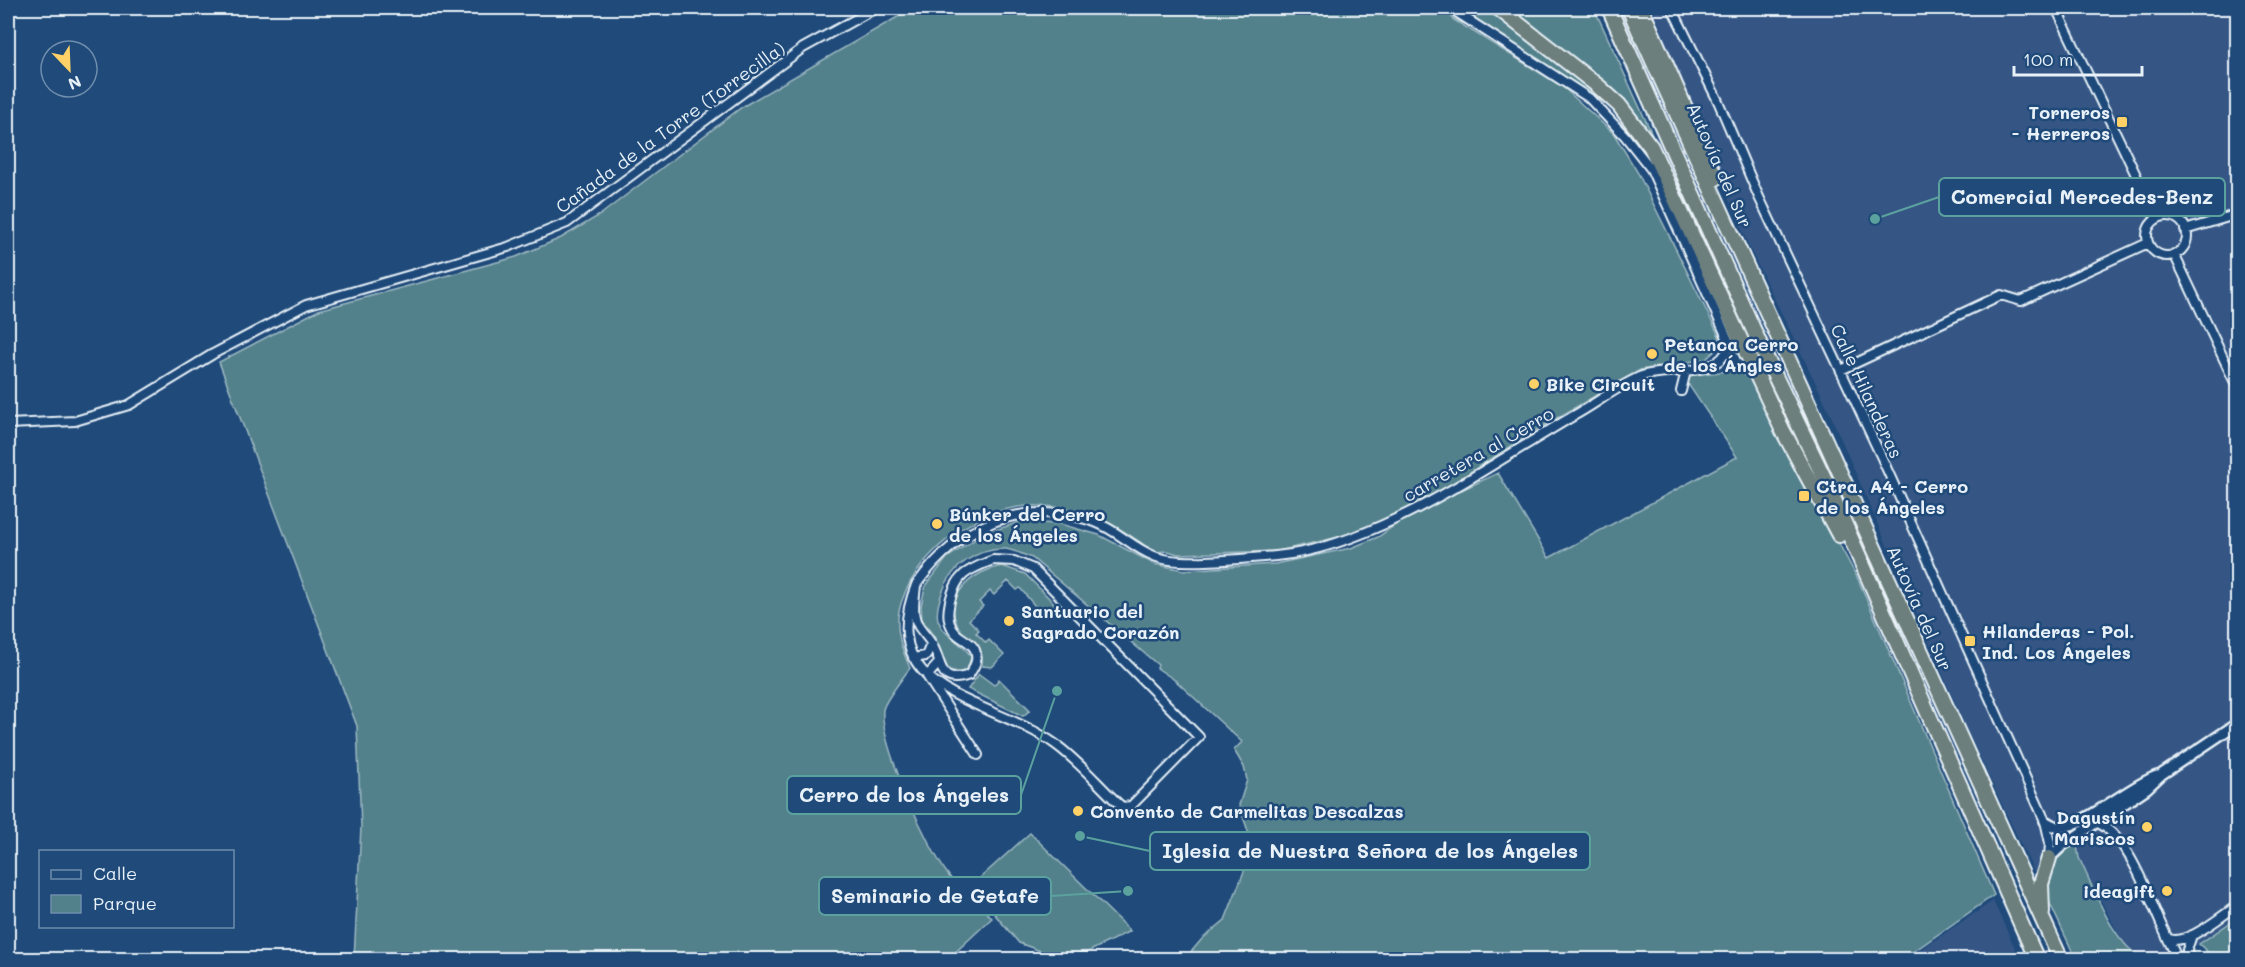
<svg xmlns="http://www.w3.org/2000/svg" width="2245" height="967" font-family="Mali,sans-serif">
	<rect width="100%" height="100%" fill="#1f4a7a"/>
	<filter id="ink" filterUnits="userSpaceOnUse"><feTurbulence type="fractalNoise" baseFrequency=".0167" numOctaves="2"/><feDisplacementMap in="SourceGraphic" scale="12" xChannelSelector="R" yChannelSelector="G"/><feConvolveMatrix kernelMatrix="1 2 1 2 8 2 1 2 1" color-interpolation-filters="sRGB"/></filter>
	<g filter="url(#ink)">
		<path fill="#345785" d="M1653,8H2237L2238,918L2199,944L2166,953L2154,959H2142L2127,950L2079,858L2077,846L2065,852L2044,880L2036,876L1967,730L1825,402L1751,251L1703,138Z
			M1993,901L2020,959H1908L1923,948Z"/>
		<path fill="#52818b" stroke="#9db9c2" stroke-width="1.5" d="M913,8H1594L1652,134L1520,48L1451,18L1563,87L1614,134L1638,173L1720,338L1716,350L1706,359L1640,370L1538,429L1402,516L1343,536L1278,551L1178,554L1168,551L1153,552C1118,523 1073,503 1027,506C973,509 911,557 899,611C895,631 902,650 910,668C904,676 884,702 883,710C880,745 927,847 949,876C958,889 980,905 992,918L947,960L354,959L361,827L357,726L219,362L319,310L516,257L561,238L600,215L742,107Z
			M1737,370L1751,380L1858,579L1994,895L1903,959H1185L1202,939L1225,920L1250,856L1248,831L1239,805L1247,780L1244,767L1234,750L1242,742L1176,681L1157,668L1158,665L1032,558C1024,555 1014,550 1006,549C977,548 951,566 942,593C939,601 936,612 938,620C944,638 964,642 971,657L968,667L961,673L946,669L934,636L922,620L921,606L925,587L947,558L983,534L1020,522L1060,524L1099,535L1154,564L1184,570L1275,564L1351,548L1378,537L1412,513L1498,473L1549,558L1737,457L1688,384L1686,376Z
			M1002,566L1025,574L1055,604L1043,616L1020,588L1017,590L1008,581L994,595L990,591L979,602L983,606L969,620L979,630L976,633L986,643L989,640L1004,655L992,667L982,666C984,637 966,644 957,624C943,594 976,570 1002,566Z
			M979,674L994,685L999,679L1030,710L1023,716L968,689Z
			M1030,833L1130,931L1088,952L1054,956L1019,943L971,886Z
			M2077,846L2079,858C2096,892 2110,939 2142,959H2076L2045,893C2050,875 2054,849 2077,846Z
			M2237,918V959H2215L2199,944Z"/>
		<g fill="none" stroke-linecap="round" stroke-linejoin="round">
			<defs>
				<path id="minor" d="M1672,8L1718,101L1758,195L1881,456L2045,821L2050,843L2049,858
					M2056,8L2157,219
					M2147 236a20 20 0 1 1 40 0a20 20 0 1 1-40 0Z
					M2185,230L2238,214
					M2174,254L2238,389
					M1841,370L2001,295L2021,301L2148,243
					M1681,391L1686,371
					M8,424L75,421L129,405L213,354L306,305L508,247L567,223L803,48L876,8
					M993,560L1014,561L1033,569L1199,737L1131,806L1122,807C1100,787 1079,761 1055,744C991,698 872,696 916,585C915,598 911,615 919,627C923,633 929,639 933,646C943,665 939,686 969,675C974,667 979,660 975,650C970,639 957,639 952,628C947,619 948,611 950,601C957,573 968,570 993,560Z
					M916,585C960,524 1021,498 1095,522C1117,530 1133,548 1154,556C1179,567 1247,558 1276,556C1377,547 1489,465 1575,415C1597,403 1619,385 1642,376C1672,366 1718,381 1730,344L1651,169L1625,136L1589,98L1450,8
					M913,658L926,656L931,644
					M938,664L927,676L978,755
					M2098,823C2136,841 2155,923 2179,960
					M2167,938C2185,948 2221,916 2238,905
					M2188,960L2187,950L2192,935"/>
				<path id="tertiary" d="M2045,821C2050,824 2055,828 2062,827C2084,826 2131,785 2157,776
					M2049,858L2063,845L2147,788L2162,774L2238,723"/>
				<path id="motorway" d="M1498,8L1598,86L1619,105L1651,147L1782,429L1839,535
					M1609,8L1763,351L1827,484L2037,960
					M1629,8L2061,960
					M1641,8L1716,178
					M2042,912L2041,884L2049,858"/>
			</defs>
			<use href="#minor" stroke="#e8f1f8" stroke-width="12"/>
			<use href="#tertiary" stroke="#e8f1f8" stroke-width="14"/>
			<use href="#motorway" stroke="#e8f1f8" stroke-width="18"/>
			<use href="#minor" stroke="#1f4a7a" stroke-width="8"/>
			<use href="#tertiary" stroke="#1f4a7a" stroke-width="9"/>
			<use href="#motorway" stroke="#6c7f7c" stroke-width="14"/>
		</g>
	</g>
	<g fill="#ffd166" stroke="#1f4a7a" stroke-width="2">
		<rect x="2116" y="116" width="12" height="12" rx="3"/>
		<circle cx="1652" cy="354" r="6"/>
		<circle cx="1534" cy="384" r="6"/>
		<rect x="1798" y="490" width="12" height="12" rx="3"/>
		<circle cx="937" cy="524" r="6"/>
		<circle cx="1009" cy="621" r="6"/>
		<rect x="1964" y="635" width="12" height="12" rx="3"/>
		<circle cx="1078" cy="811" r="6"/>
		<circle cx="2147" cy="827" r="6"/>
		<circle cx="2167" cy="891" r="6"/>
	</g>
	<g text-anchor="middle" dominant-baseline="central" stroke-width="5" stroke-linejoin="round" paint-order="stroke">
		<g font-size="18" font-weight="bold" fill="#e8f1f8" stroke="#1f4a7a" text-anchor="start">
			<text x="2110" y="112" text-anchor="end">Torneros<tspan x="2110" dy="21">- Herreros</tspan></text>
			<text x="1664" y="344">Petanca Cerro<tspan x="1664" dy="21">de los Ángles</tspan></text>
			<text x="1546" y="384">Bike Circuit</text>
			<text x="1816" y="486">Ctra. A4 - Cerro<tspan x="1816" dy="21">de los Ángeles</tspan></text>
			<text x="949" y="514">Búnker del Cerro<tspan x="949" dy="21">de los Ángeles</tspan></text>
			<text x="1021" y="611">Santuario del<tspan x="1021" dy="21">Sagrado Corazón</tspan></text>
			<text x="1982" y="631">Hilanderas - Pol.<tspan x="1982" dy="21">Ind. Los Ángeles</tspan></text>
			<text x="1090" y="811">Convento de Carmelitas Descalzas</text>
			<text x="2135" y="817" text-anchor="end">Dagustín<tspan x="2135" dy="21">Mariscos</tspan></text>
			<text x="2155" y="891" text-anchor="end">ideagift</text>
		</g>
		<g font-size="18" fill="#e8f1f8" stroke="#1f4a7a">
			<text transform="translate(670 127) rotate(-36)">Cañada de la Torre (Torrecilla)</text>
			<text transform="translate(1720 165) rotate(66)">Autovía del Sur</text>
			<text transform="translate(1867 391) rotate(65)">Calle Hilanderas</text>
			<text transform="translate(1478 454) rotate(-30)">carretera al Cerro</text>
			<text transform="translate(1920 608) rotate(66)">Autovía del Sur</text>
		</g>
	</g>
	<path fill="none" stroke="#5ba19e" stroke-width="2" d="M1875 219L1939 197M1057 691L1021 795M1080 836L1150 851M1128 891L1051 896"/>
	<g fill="#5ba19e" stroke="#1f4a7a" stroke-width="2">
		<circle cx="1875" cy="219" r="6"/>
		<circle cx="1057" cy="691" r="6"/>
		<circle cx="1080" cy="836" r="6"/>
		<circle cx="1128" cy="891" r="6"/>
	</g>
	<g fill="#1f4a7a" stroke="#5ba19e" stroke-width="2">
		<rect x="1939" y="178" width="286" height="38" rx="6"/>
		<rect x="787" y="776" width="234" height="38" rx="6"/>
		<rect x="1150" y="832" width="440" height="38" rx="6"/>
		<rect x="819" y="877" width="232" height="38" rx="6"/>
	</g>
	<g font-size="20" text-anchor="middle" font-weight="bold" fill="#e8f1f8">
		<text x="2082" y="204">Comercial Mercedes-Benz</text>
		<text x="904" y="802">Cerro de los Ángeles</text>
		<text x="1370" y="858">Iglesia de Nuestra Señora de los Ángeles</text>
		<text x="935" y="903">Seminario de Getafe</text>
	</g>
	<rect width="2245" height="967" fill="none" stroke="#1f4a7a" stroke-width="30"/>
	<rect x="15" y="15" width="2215" height="937" fill="none" stroke="#e8f1f8" stroke-width="2" filter="url(#ink)"/>
	<rect x="39" y="850" width="195" height="78" fill="#1f4a7a" stroke="#6f8dac" stroke-width="1.5"/>
	<rect x="51" y="870" width="30" height="9" fill="#1f4a7a" stroke="#6f8dac" stroke-width="1.5"/>
	<text x="93" y="880" font-size="18" fill="#e8f1f8">Calle</text>
	<rect x="51" y="895" width="30" height="18" fill="#52818b" stroke="#6f8dac" stroke-width="1.5"/>
	<text x="93" y="910" font-size="18" fill="#e8f1f8">Parque</text>
	<g transform="translate(69 69) rotate(157)"><circle r="28" fill="#1f4a7a" stroke="#6f8dac" stroke-width="1.5"/>
	<path d="M0-4.5L10 22L0 15L-10 22Z" fill="#ffd166"/>
	<text y="-9" font-size="16" font-weight="bold" text-anchor="middle" fill="#e8f1f8">N</text>
	</g>
	<path d="M2014 66v9h128v-9" fill="none" stroke="#e8f1f8" stroke-width="3"/>
	<text x="2023" y="66" font-size="18" fill="#e8f1f8" stroke="#1f4a7a" stroke-width="4.5" paint-order="stroke">100 m</text>
</svg>
